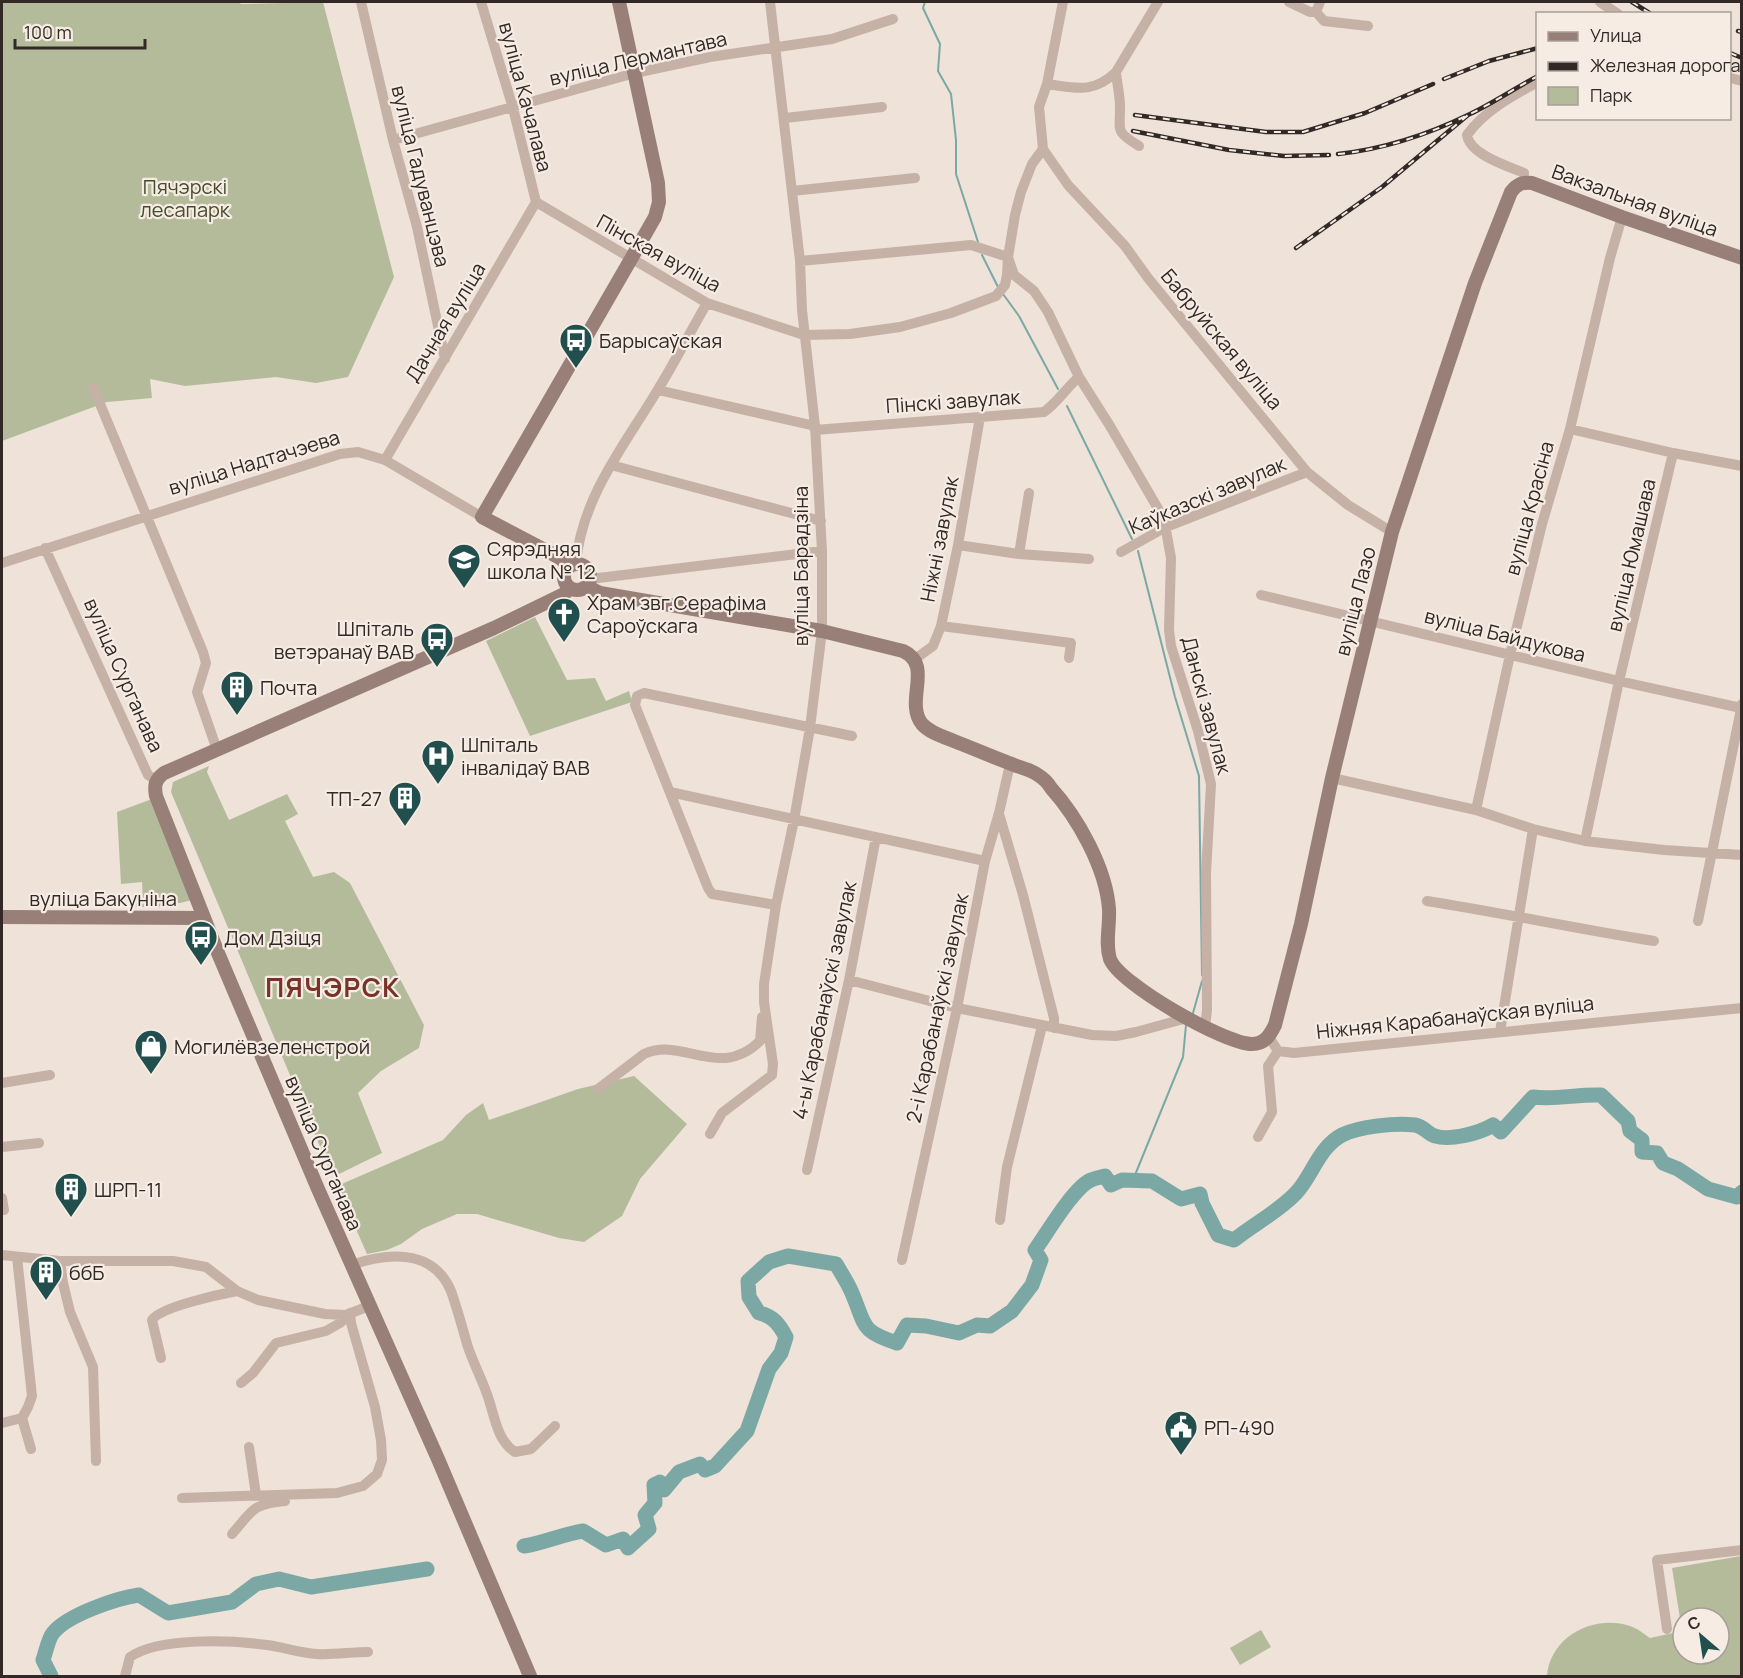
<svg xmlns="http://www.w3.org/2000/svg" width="1743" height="1678" font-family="Manrope,sans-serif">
	<rect width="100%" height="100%" fill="#eee2d9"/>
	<path fill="#b4bb9b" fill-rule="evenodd" d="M2,2H239L241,4L323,2L394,277L348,377L316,383L276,377L185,386L150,379L152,398L107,402L2,441Z
		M535,617L567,680L595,678L606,701L629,691L632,702L530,736L486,641Z
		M209,766L207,772L229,820L287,794L298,814L285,821L313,877L334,872L350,883L424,1025L419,1048L381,1071L358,1093L382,1153L337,1175H332L171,792L173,782Z
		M152,799L196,899L180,903H163L159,907H136L134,901L143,900L142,882L121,884L117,812Z
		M634,1076L687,1124L640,1179L622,1216L584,1242L559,1238L477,1214H457L422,1229L401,1244L387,1250L367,1254L337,1186L443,1140L466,1115L483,1103L489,1120L578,1089Z
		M1741,1556V1676H1547C1550,1637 1593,1614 1630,1626C1637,1628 1644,1634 1650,1638L1682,1631L1672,1568ZM1683,1618H1719V1654H1683Z
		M1261,1630L1271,1647L1240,1665L1230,1648Z"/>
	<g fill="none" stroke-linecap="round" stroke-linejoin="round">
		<path stroke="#7ba8a5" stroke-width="2" d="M925,2L923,8L940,44L938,71L951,94L956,140V174L978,242
			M982,255L998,287
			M1003,294L1019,316L1058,389
			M1067,406L1132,539
			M1138,551L1175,697L1199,776L1202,975
			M1193,1013L1202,981
			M1133,1180L1183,1057L1186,1025"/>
		<path stroke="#7ba8a5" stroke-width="15" d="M524,1546C544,1543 563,1534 583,1531L606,1545L623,1539L628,1548L649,1529L645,1515L655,1503L654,1485L660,1482L664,1490L679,1472L700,1464L705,1470L715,1466L747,1431L769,1369L781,1353L786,1337C779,1324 773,1316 759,1313L749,1297L748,1281L769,1262L788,1256L836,1264C841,1273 848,1283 852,1293C866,1326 860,1331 897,1343L907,1325L926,1326L959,1333L977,1325L990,1326L1012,1311L1032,1285L1041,1260L1035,1250C1047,1233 1074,1187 1091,1180C1095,1178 1101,1177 1105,1176L1111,1185L1122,1180L1152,1181L1181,1199L1200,1194L1202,1203L1218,1235L1234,1240C1255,1223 1278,1212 1296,1193C1312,1176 1319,1147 1342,1135C1360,1126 1395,1123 1415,1125C1423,1126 1428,1134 1435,1136C1450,1141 1480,1133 1493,1125L1501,1132L1533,1097C1556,1100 1578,1094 1601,1095L1628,1121L1630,1131L1642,1140V1152L1657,1153L1663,1163L1678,1169L1708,1189L1737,1197L1742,1192
			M51,1676L43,1660C46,1652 48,1639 53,1633C67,1615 117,1598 139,1595L168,1613L232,1602L256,1584L279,1579L311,1587L427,1569"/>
		<path stroke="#c5b1a6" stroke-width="10" d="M361,2L393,140L417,227L445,359
			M481,2L513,108L536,202
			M1063,2L1047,84L1039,107L1043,149L1068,185L1125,246L1148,278L1307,472L1348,505L1392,532
			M1289,2L1310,12H1316L1320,2
			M1600,2L1618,14
			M1316,12L1324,21L1368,26
			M1116,72C1117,84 1120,95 1120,107C1120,132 1115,131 1139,146
			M1730,78L1742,81
			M1047,84C1076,88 1093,94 1116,72L1158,2
			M785,118L882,107
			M393,140L635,73L710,57L832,39L893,19
			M1523,183L1524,173C1508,166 1470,155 1467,135C1484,111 1512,96 1538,82
			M792,191L915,178
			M536,202L707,303L804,335L850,334L900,327L951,313L996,296L1005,285L1007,275L1008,257L1015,215L1021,192L1032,164L1043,149
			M1008,257L1014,275L1034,291L1048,312L1079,377L1110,426L1164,519L1171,558L1169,630L1171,646L1198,731L1211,784L1206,873L1207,1010L1205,1027
			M800,261L971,245L1008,257
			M93,387L203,652L206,663L197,692L217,750
			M658,390L815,426
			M1570,429L1673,453L1742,466
			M815,430L1044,412C1058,402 1066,388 1079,377
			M385,460L536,202
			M611,465L821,521
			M958,545L1019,554L1089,559
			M45,548L148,775L156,780
			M1121,552L1166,527L1307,472
			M1019,554L1029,493
			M2,563L340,454L358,452L385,460L482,517
			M576,563C582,497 624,446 657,391C675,362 690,332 707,303
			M590,579L822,551
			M1261,595L1619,681L1741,708
			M941,626L1071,643L1069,658
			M915,659L933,646L941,626L958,545L980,417
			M1332,778L1476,810L1533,829L1585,841L1664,850L1742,855
			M670,792L985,861
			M1476,810L1510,655L1542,524L1570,429L1610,258L1622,217
			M999,814L1023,895L1054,1018V1028
			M1585,841L1619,681L1673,453
			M1427,901C1503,913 1578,929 1654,941
			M776,905L712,894L708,888L635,705L637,696L644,693L852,736
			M1698,921L1742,704
			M849,980L957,1008L1092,1035L1116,1036L1136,1032L1187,1018
			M1500,1032L1533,829
			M1269,1037L1278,1051L1294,1053L1742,1008
			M2,1083L50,1075
			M598,1089L644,1054C683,1036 719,1081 760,1041L762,1017
			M710,1134L722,1113L772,1075L773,1064L764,1002V984L776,905L794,820L810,728L822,631V551L815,426L802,310L800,261L770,2
			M1258,1137L1272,1112L1268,1066L1278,1051
			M2,1147L39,1143
			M807,1170L849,980L876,837
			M2,1198L4,1210
			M1000,1220L1007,1167L1042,1026
			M2,1255L60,1261H173L206,1267L237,1291L258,1300L325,1314L346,1315L369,1306
			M902,1260L957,1008L985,861L999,813L1010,764
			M60,1261L63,1283L70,1312L93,1367L96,1461
			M351,1265C387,1253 433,1248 451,1291C457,1308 462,1326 467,1344C473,1363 483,1381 489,1400C495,1419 498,1441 515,1452L531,1449L555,1426
			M161,1358L152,1320C160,1307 221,1294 237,1291
			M241,1383L253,1373L276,1343L326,1331L340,1323L350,1314
			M22,1418L31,1449
			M2,1423L22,1418L28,1407L32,1396L17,1257
			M249,1447L256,1495
			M182,1498L337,1493L363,1486L377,1474L382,1460L381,1440L375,1407L351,1323L350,1313
			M232,1534C253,1510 252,1504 285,1501
			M1667,1629L1657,1560L1742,1550
			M125,1676L130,1657C159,1637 231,1640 267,1645C283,1647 300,1653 317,1654C334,1655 351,1652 368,1652"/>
		<path stroke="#988078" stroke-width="14" d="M564 577a13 13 0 1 1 26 0a13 13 0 1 1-26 0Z
			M569,566L560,558L482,517L631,259L655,217L659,202L658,183L619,2
			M586,586L600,593L822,631L903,651C934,665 904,701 922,724C930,733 944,737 954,741C972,748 990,756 1009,763C1018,767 1030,769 1038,775C1043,778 1048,783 1051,788C1078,818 1106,868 1109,909C1110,925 1105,944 1110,959C1119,984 1225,1044 1252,1044C1265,1044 1270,1035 1275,1025L1301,924L1332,778L1392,532L1475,283L1511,192C1517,184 1522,182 1532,183L1622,217L1742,258
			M2,917L204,918
			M530,1676L438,1459L318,1189L218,953L156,796C154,785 155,780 164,773L494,628L564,594L570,588"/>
		<defs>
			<path id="rail" d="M1632,2L1651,14
				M1738,31L1742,32
				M1730,53L1742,58
				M1444,79L1489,61L1538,48
				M1135,115L1266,132H1303L1365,113L1433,84
				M1133,131L1229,150L1284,156L1329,155
				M1338,154C1385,149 1427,135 1470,114C1493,103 1515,88 1538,76
				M1296,248L1382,187L1468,115"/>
		</defs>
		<use href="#rail" stroke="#322926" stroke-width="4.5"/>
		<use href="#rail" stroke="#f6ece4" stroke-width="2" stroke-dasharray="7" stroke-linecap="butt"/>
	</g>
	<defs>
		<symbol id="bus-pin" viewBox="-11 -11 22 30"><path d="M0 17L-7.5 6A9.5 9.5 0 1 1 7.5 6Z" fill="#204f4d" stroke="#f6ece4"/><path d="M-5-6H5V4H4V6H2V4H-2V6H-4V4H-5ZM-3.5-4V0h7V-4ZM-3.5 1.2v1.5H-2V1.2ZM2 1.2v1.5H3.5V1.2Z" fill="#fff"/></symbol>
		<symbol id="school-pin" viewBox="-11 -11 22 30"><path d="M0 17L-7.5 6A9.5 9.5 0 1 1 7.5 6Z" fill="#204f4d" stroke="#f6ece4"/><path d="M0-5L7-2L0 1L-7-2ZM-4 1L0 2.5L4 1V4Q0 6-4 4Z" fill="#fff"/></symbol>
		<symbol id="church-pin" viewBox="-11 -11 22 30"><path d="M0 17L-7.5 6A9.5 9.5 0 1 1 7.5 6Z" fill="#204f4d" stroke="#f6ece4"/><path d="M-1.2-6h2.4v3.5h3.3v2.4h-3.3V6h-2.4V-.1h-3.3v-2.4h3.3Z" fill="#fff"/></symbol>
		<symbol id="building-pin" viewBox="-11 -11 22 30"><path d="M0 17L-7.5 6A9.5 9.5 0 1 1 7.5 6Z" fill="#204f4d" stroke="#f6ece4"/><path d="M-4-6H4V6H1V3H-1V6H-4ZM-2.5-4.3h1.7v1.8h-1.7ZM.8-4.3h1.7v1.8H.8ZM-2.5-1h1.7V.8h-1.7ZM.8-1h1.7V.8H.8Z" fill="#fff"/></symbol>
		<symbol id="hospital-pin" viewBox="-11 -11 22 30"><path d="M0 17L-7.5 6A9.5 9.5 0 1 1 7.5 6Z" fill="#204f4d" stroke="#f6ece4"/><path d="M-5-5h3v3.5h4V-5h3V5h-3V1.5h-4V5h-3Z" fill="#fff"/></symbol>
		<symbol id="shop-pin" viewBox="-11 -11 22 30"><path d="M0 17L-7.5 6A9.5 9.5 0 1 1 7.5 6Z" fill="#204f4d" stroke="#f6ece4"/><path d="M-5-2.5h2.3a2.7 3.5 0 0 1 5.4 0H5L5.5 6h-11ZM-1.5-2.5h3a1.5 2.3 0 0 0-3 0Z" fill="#fff"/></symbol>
		<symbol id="civic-pin" viewBox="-11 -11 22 30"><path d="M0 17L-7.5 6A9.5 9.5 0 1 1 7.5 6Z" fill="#204f4d" stroke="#f6ece4"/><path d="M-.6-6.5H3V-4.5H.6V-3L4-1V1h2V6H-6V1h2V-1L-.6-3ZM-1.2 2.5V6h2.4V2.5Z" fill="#fff"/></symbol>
	</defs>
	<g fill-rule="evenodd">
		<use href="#bus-pin" x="557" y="321" width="38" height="52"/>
		<use href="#school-pin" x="445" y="541" width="38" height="52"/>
		<use href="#church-pin" x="545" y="595" width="38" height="52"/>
		<use href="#bus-pin" x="418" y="620" width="38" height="52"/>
		<use href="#building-pin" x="218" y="668" width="38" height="52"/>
		<use href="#hospital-pin" x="419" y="737" width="38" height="52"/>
		<use href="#building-pin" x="386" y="779" width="38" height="52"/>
		<use href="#bus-pin" x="182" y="918" width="38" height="52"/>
		<use href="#shop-pin" x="132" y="1027" width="38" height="52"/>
		<use href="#building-pin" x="52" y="1170" width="38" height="52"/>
		<use href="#building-pin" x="27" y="1253" width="38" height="52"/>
		<use href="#civic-pin" x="1162" y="1408" width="38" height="52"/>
	</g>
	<g text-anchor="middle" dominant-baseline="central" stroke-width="4.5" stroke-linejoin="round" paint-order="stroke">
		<g font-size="20" fill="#322926" stroke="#f6ece4">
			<text transform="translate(638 58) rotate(-13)">вуліца Лермантава</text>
			<text transform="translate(526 97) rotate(75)">вуліца Качалава</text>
			<text transform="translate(421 176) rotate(76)">вуліца Гадуванцэва</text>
			<text transform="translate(1635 200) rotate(20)">Вакзальная вуліца</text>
			<text transform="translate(659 253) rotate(29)">Пінская вуліца</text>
			<text transform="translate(445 322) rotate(-59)">Дачная вуліца</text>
			<text transform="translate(1222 339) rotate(50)">Бабруйская вуліца</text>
			<text transform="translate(953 401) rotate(-4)">Пінскі завулак</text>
			<text transform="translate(254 462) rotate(-17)">вуліца Надтачэева</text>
			<text transform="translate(1207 495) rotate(-23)">Каўказскі завулак</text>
			<text transform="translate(1529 508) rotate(-75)">вуліца Красіна</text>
			<text transform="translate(939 539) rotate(-79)">Ніжні завулак</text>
			<text transform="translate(1631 555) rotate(-77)">вуліца Юмашава</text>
			<text transform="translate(800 566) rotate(-90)">вуліца Барадзіна</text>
			<text transform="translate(1355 601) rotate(-76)">вуліца Лазо</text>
			<text transform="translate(1505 635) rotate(14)">вуліца Байдукова</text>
			<text transform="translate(124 675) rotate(66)">вуліца Сурганава</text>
			<text transform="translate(1207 705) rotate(75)">Данскі завулак</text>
			<text x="103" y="898">вуліца Бакуніна</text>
			<text transform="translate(824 1000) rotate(-78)">4-ы Карабанаўскі завулак</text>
			<text transform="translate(937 1008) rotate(-78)">2-і Карабанаўскі завулак</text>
			<text transform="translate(1455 1017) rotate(-6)">Ніжняя Карабанаўская вуліца</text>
			<text transform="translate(324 1153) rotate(67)">вуліца Сурганава</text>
		</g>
		<g font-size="20" fill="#454d2d" stroke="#f6ece4">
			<text x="185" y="186">Пячэрскі<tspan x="185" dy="23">лесапарк</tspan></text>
		</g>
		<g font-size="20" fill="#322926" stroke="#f6ece4" text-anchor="start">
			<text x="599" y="340">Барысаўская</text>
			<text x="487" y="548">Сярэдняя<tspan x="487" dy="23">школа № 12</tspan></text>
			<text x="587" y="602">Храм звг.Серафіма<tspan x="587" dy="23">Сароўскага</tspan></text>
			<text x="414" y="628" text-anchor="end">Шпіталь<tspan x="414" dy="23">ветэранаў ВАВ</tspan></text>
			<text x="260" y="687">Почта</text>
			<text x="461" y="744">Шпіталь<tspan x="461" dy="23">інвалідаў ВАВ</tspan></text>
			<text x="382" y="798" text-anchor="end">ТП-27</text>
			<text x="224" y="937">Дом Дзіця</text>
			<text x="174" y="1046">Могилёвзеленстрой</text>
			<text x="94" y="1189">ШРП-11</text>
			<text x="69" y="1272">ббБ</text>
			<text x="1204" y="1427">РП-490</text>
		</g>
		<g font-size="26" font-weight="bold" letter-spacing="1.5" fill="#783228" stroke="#f6ece4">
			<text x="333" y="987">ПЯЧЭРСК</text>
		</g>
	</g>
	<rect width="1743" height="1678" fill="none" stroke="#322926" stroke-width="6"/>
	<rect x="1536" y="12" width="195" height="108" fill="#f6ece4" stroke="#a89e98" stroke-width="1.5"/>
	<rect x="1548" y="32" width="30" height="9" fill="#988078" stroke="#a89e98" stroke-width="1.5"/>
	<text x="1590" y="42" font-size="18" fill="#322926">Улица</text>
	<rect x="1548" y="62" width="30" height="9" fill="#322926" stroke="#a89e98" stroke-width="1.5"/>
	<text x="1590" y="72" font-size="18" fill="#322926">Железная дорога</text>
	<rect x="1548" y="87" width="30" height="18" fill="#b4bb9b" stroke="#a89e98" stroke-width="1.5"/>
	<text x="1590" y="102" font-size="18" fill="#322926">Парк</text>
	<g transform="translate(1701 1636) rotate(331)"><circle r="28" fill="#f6ece4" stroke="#a89e98" stroke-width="1.5"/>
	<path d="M0-4.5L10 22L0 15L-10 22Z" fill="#204f4d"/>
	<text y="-9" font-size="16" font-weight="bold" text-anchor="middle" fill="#322926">С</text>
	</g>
	<path d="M15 39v9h130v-9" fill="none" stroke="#322926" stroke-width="3"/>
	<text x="24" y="39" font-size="18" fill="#322926" stroke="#f6ece4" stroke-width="4.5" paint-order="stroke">100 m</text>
</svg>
